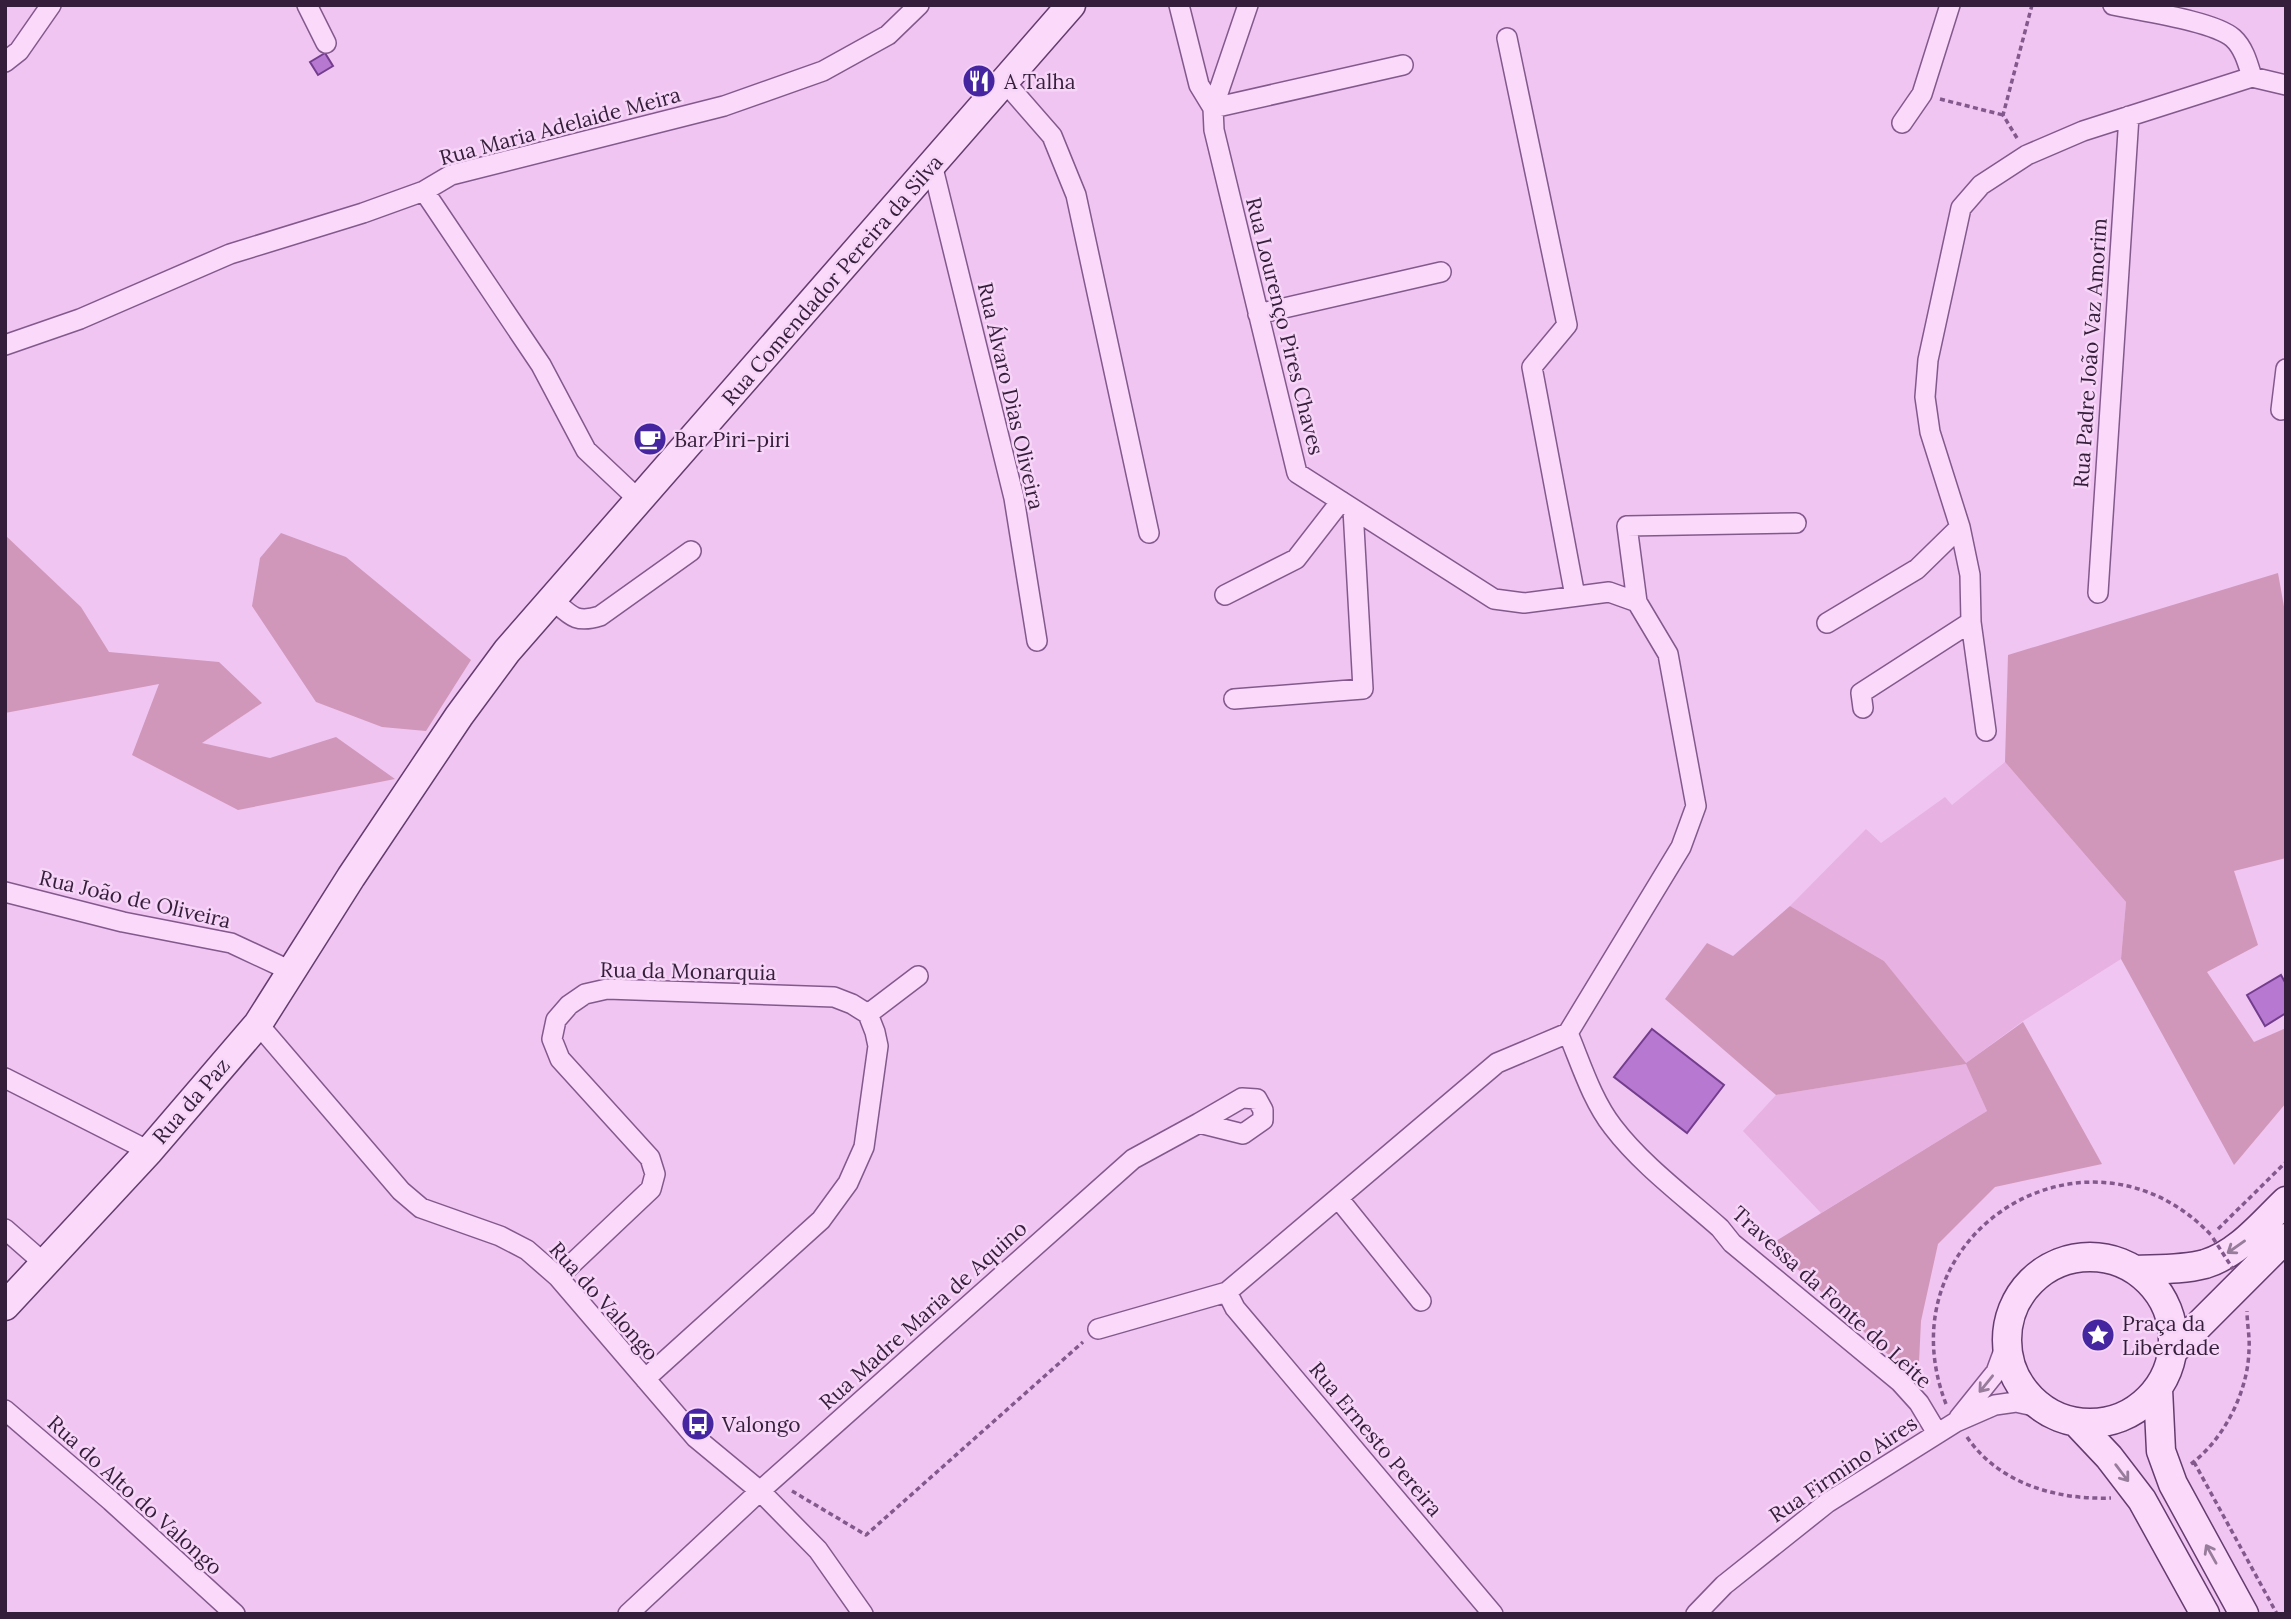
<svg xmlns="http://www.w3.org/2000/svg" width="2291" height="1619" font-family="Lora,serif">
	<rect width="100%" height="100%" fill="#f0c5f1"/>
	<path fill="#e7b1e1" d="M2005,762L2126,902L2121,959L2023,1021L1966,1063L1987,1111L1821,1213L1743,1131L1776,1095L1965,1064L1884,961L1790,906L1866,829L1881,843L1945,797L1952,805Z"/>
	<path fill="#d097ba" d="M281,533L346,557L471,660L426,731L382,727L316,702L252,606L260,558Z
		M5,535L81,607L109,652L219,662L262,703L202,743L270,758L336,737L395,779L238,810L132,755L159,684L5,713Z
		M2278,573L2286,618V858L2234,871L2258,945L2207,972L2254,1042L2286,1028V1103L2234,1165L2121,959L2126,902L2005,762L2008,655Z
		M1790,906L1884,961L1966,1063L2023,1022L2102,1164L1995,1187L1938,1244L1921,1321L1918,1383L1771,1244L1987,1111L1966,1064L1776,1095L1665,999L1707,943L1733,956Z"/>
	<path fill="#b678d1" stroke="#733d8e" stroke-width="2" d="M325,53L333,66L318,75L310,62Z
		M2281,975L2286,984V1013L2265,1026L2247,995Z
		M1652,1029L1724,1085L1687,1133L1614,1077Z"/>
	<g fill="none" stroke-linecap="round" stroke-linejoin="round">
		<defs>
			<path id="street" d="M307,5L326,43
				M1179,5L1199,85L1213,108L1403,65
				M1248,5L1213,108L1214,130L1297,473L1494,599L1524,603L1609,592L1637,602L1668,654L1696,806L1681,847L1568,1033
				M2113,5C2140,11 2214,21 2233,38C2244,48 2248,64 2252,77
				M1507,38L1567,325L1532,367L1575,596
				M5,62L19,51L51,5
				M1004,81L1052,136L1076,195L1149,533
				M1902,123L1922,94L1950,5
				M932,164L1014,498L1037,641
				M424,191L541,365L586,450L639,500
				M1258,314L1441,272
				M5,345L80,319L230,254L363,213L424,191L451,175L724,106L823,71L888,35L919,5
				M2281,410L2286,369
				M2098,593L2129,116
				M1225,595L1296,559L1341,501
				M552,599C570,615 575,624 600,616L691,551
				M1637,602L1627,526L1796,523
				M1827,623L1917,569L1960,527
				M1234,699L1363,689L1353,509
				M1863,708L1861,693L1971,622
				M1986,731L1971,622L1970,575L1960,527L1930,432L1925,397L1928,360L1961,208L1981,185L2027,155L2083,131L2252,77L2286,85
				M5,892L123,922L231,943L291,971
				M868,1014L918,976
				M258,1024L401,1191L421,1208L500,1236L527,1250L558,1277L696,1438L760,1491L818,1550L863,1614
				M1568,1033C1581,1064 1592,1100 1613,1127C1642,1165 1684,1196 1720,1228L1732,1243L1900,1382L1919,1403L1937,1433
				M5,1078L149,1151
				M1242,1098L1257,1099L1263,1110V1120L1243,1134L1199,1123Z
				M1338,1198L1421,1301
				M5,1229L45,1264
				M558,1277L651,1189L655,1174L650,1158L560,1059L552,1039L556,1020L569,1005L585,994L607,989L834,997L852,1004L868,1014
				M1227,1292L1235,1308L1493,1614
				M1098,1329L1227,1292L1497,1063L1568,1033
				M645,1379L821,1220L848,1183L864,1147L878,1046L875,1032L868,1014
				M5,1410L111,1501L235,1614
				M1959,1418L1996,1372L2007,1342
				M628,1614L760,1491L1133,1159L1199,1123
				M1696,1614L1724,1585L1827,1503L1956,1422L1995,1405L2016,1402L2043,1408"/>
			<path id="secondary" d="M2007 1340a83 83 0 1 1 166 0a83 83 0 1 1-166 0Z
				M2135,1270C2158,1269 2182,1270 2205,1264C2238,1254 2262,1224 2286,1201
				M5,1306L149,1151L258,1024L351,877L459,716L507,651L1071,5
				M2173,1351L2286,1238
				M2158,1389L2161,1451L2173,1484L2244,1614
				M2076,1422L2109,1457L2142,1500L2205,1614"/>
		</defs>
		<use href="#street" stroke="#83598d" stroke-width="22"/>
		<use href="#secondary" stroke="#643c6f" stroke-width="31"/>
		<path stroke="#83598d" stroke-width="3.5" stroke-dasharray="5 3.5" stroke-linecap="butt" d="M1940,99L2003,115
			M2017,138L2003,115L2032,5
			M2218,1229L2286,1162
			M1946,1404C1880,1233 2089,1105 2212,1236
			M1967,1437C1999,1484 2057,1500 2111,1498
			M2194,1462L2277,1614
			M2191,1464C2224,1439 2248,1392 2249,1350C2250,1337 2247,1324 2247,1311
			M792,1491L866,1535L1083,1342"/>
		<use href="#street" stroke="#fad9fb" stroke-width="19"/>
		<use href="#secondary" stroke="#fad9fb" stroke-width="28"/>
		<path stroke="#83598d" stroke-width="3.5" stroke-dasharray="5 3.5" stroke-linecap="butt" d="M2213,1238L2233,1269"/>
	</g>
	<defs><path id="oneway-shaft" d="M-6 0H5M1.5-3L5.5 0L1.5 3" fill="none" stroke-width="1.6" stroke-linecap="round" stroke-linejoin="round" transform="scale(1.75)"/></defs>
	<g stroke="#987c9c">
		<use href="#oneway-shaft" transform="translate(2236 1247) rotate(145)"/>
		<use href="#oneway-shaft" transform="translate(1986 1384) rotate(129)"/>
		<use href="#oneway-shaft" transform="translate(2122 1473) rotate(53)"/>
		<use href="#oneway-shaft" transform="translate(2211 1554) rotate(-119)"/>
	</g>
	<defs>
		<symbol id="restaurant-disc" viewBox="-11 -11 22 22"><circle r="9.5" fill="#4625a0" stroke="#f7d5f8"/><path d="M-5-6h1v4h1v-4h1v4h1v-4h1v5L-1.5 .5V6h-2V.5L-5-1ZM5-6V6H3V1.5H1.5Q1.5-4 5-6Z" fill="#fff"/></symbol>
		<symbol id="cafe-disc" viewBox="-11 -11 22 22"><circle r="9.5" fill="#4625a0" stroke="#f7d5f8"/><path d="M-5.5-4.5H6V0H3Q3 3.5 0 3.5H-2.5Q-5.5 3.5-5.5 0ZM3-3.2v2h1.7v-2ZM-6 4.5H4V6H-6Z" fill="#fff"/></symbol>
		<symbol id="sight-disc" viewBox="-11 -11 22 22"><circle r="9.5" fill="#4625a0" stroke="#f7d5f8"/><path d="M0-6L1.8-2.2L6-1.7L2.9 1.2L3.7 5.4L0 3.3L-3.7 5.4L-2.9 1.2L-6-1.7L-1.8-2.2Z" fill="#fff"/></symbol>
		<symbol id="bus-disc" viewBox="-11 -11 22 22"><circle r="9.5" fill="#4625a0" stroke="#f7d5f8"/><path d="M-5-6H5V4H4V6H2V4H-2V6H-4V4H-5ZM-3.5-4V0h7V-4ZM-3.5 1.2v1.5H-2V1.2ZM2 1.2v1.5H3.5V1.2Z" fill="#fff"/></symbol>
	</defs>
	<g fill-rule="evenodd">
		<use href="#restaurant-disc" x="960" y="62" width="38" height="38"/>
		<use href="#cafe-disc" x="631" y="420" width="38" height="38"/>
		<use href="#sight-disc" x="2079" y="1316" width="38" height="38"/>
		<use href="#bus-disc" x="679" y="1405" width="38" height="38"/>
	</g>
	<g text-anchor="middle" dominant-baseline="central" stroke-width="5" stroke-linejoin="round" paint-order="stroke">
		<g font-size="21" fill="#351e3c" stroke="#f7d5f8" text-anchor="start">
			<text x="1004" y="81">A Talha</text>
			<text x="674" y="439">Bar Piri-piri</text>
			<text x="2122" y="1323">Praça da<tspan x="2122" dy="24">Liberdade</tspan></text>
			<text x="722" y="1424">Valongo</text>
		</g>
		<g font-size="21" fill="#351e3c" stroke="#f7d5f8">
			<text transform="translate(560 126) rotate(-15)">Rua Maria Adelaide Meira</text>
			<text transform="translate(832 280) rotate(-49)">Rua Comendador Pereira da Silva</text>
			<text transform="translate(1285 326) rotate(76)">Rua Lourenço Pires Chaves</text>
			<text transform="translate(2090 353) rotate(-86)">Rua Padre João Vaz Amorim</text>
			<text transform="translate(1011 396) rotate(77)">Rua Álvaro Dias Oliveira</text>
			<text transform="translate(135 899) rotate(13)">Rua João de Oliveira</text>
			<text transform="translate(688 971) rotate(1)">Rua da Monarquia</text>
			<text transform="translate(191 1101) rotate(-49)">Rua da Paz</text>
			<text transform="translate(1832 1297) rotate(42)">Travessa da Fonte do Leite</text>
			<text transform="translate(604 1301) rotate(48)">Rua do Valongo</text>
			<text transform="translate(923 1315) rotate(-42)">Rua Madre Maria de Aquino</text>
			<text transform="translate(1376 1439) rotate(50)">Rua Ernesto Pereira</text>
			<text transform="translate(1843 1469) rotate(-34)">Rua Firmino Aires</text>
			<text transform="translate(135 1495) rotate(42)">Rua do Alto do Valongo</text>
		</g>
	</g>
	<rect width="2291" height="1619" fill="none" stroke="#351e3c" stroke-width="14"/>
</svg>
